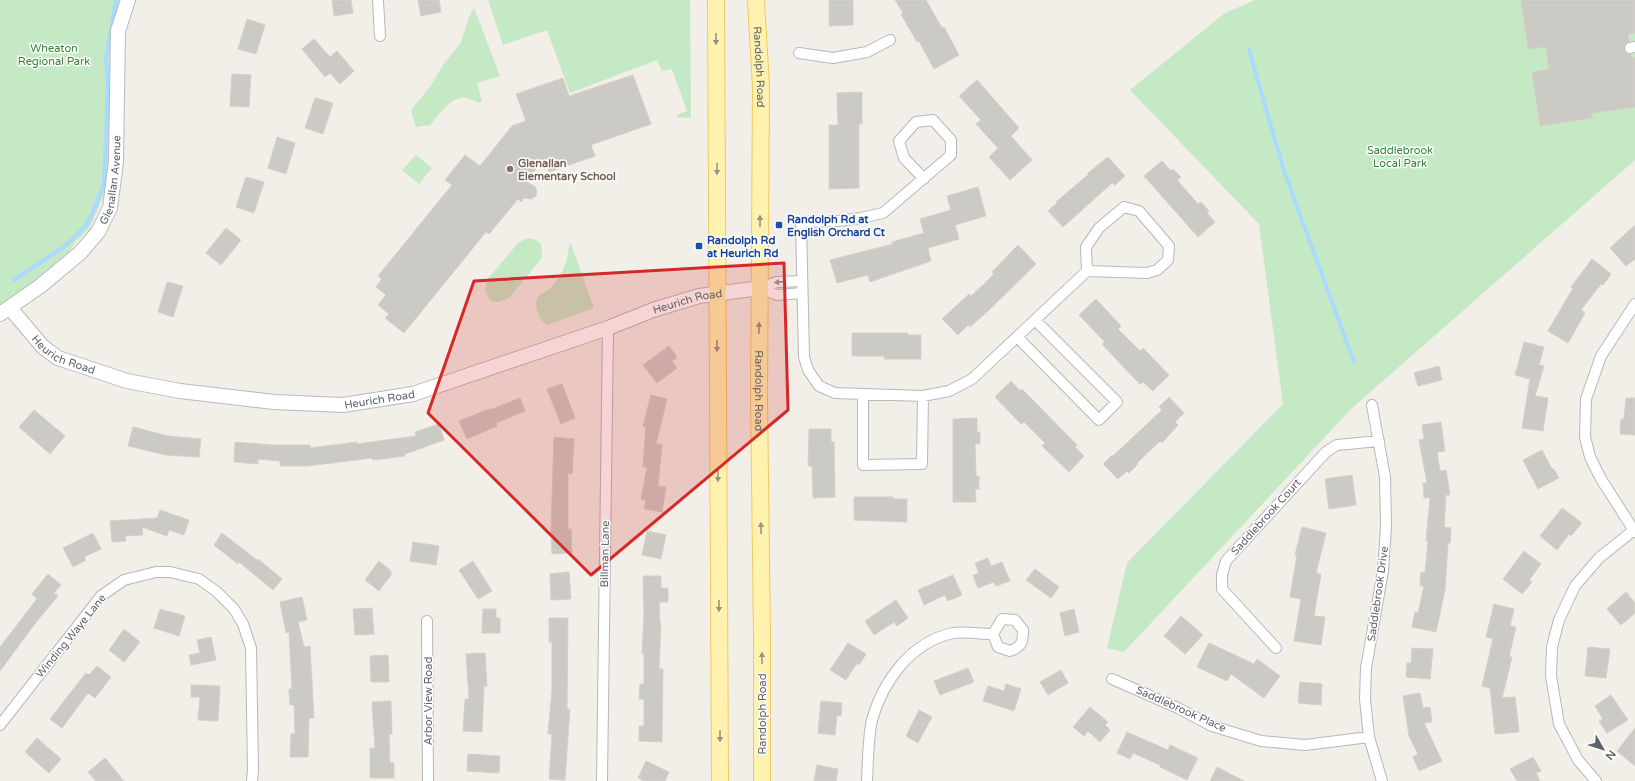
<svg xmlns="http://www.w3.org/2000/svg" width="1635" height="781" font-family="'Varela Round',sans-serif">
	<rect width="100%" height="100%" fill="#f1efe8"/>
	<path fill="#c5e8c5" d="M0,0H123L112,105L107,188L89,229L75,242L63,264L0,318Z
		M488,0H690L691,118L677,117V115L687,111L672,69L662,71L657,60L570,93L547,30L503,45Z
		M1255,0H1635V160L1352,408L1124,652L1107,648L1127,563L1283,404L1259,224L1130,90L1225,13Z
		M474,8L500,76L477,83L482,101L479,103C475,101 471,99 467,98C451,95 439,115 430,125L416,127L411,110L430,87L443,65L460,44L470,15Z
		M416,155L432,168L419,184L402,170Z
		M527,238L534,239L541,244L542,254L541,259L510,297L499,302H494L490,300L485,290L487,280L518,243Z
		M571,244L594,308L547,325C539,320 533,306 538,297C540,293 544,293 548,290C561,279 568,262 569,245Z"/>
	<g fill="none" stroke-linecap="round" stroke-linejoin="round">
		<path stroke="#aadaff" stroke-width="4" d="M1249,50L1284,171L1354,362
			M14,280L65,246L85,227L92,214L104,184L108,85L106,59L116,0"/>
	</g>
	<path fill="#cccac5" stroke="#d6d1c6" d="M332,0H351L353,13L334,16Z
		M418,0H439L441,12L421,16Z
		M829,0H853V25L829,26Z
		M895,0H926L942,28L944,27L959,55L934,69L919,41L917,42L901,14L903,13Z
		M1521,0H1635V33L1628,34L1629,42L1625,43L1624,49L1625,53L1631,54V58L1635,57V107L1592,113V118L1540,126L1532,72L1549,69L1546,47L1528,49Z
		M247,19L265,25L256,54L238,49Z
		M314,39L330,57L337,51L354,71L340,84L330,73L325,77L302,49Z
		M232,74L251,75L249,107L230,106Z
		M633,75L651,124L591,145L595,156L549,172L545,158L526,181L535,187L537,191L536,196L531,199L524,198L521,202L518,199L489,234L486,232L404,333L385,318L389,314L378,305L386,295L376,287L382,279L378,276L452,185L445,180L465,155L480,166L512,126L526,121L516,94L563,78L569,96Z
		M977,80L1019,128L1011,136L1032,160L1010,180L989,157L998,148L976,124L981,120L959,96Z
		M862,92V124H859V188L829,189V125H838L837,93Z
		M315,98L333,103L323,134L305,128Z
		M277,137L295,143L286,174L268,168Z
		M1108,157L1125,176L1115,185L1112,183L1063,227L1048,211L1057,203L1056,202L1089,174L1088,173Z
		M1162,161L1171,171L1173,169L1181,177L1177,180L1198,204L1201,202L1209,211L1207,213L1215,222L1198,237L1144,176Z
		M246,177L264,182L254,213L236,207Z
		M978,187L986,216L955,225L959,239L928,248L931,261L870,282L868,275L837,283L830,260L893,244L892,242L924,233L920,219L951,210L947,196Z
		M1635,225V259L1626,266L1610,248Z
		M226,228L241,240L221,265L206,253Z
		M1018,245L1036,264L987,312L970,327L968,325L958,335L942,319L969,294L971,296L983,285L994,274L992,272Z
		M1592,259L1611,274L1603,285L1601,284L1581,310L1585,313L1568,343L1548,331L1573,288L1571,287Z
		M167,282L183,286L173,317L158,312Z
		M1096,299L1121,326L1118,329L1140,351L1143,348L1169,375L1153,391L1143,382L1140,384L1132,376L1102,344L1105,342L1079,315Z
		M852,333H908V335H921V359H884V356H852Z
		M1524,342L1544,347L1539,365L1544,366L1535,396L1548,398L1543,431L1522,428L1530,379L1515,375Z
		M669,346L677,357L672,361L677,368L657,383L643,365Z
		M1439,366L1442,380L1418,386L1414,373Z
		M1011,381L1020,391L1022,389L1077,445L1075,447L1084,456L1069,472L1042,446L1045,443L1024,422L1021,424L995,397Z
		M562,384L575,418L561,424L547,389Z
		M651,395L667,399L656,444H662L658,486L666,487L662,512L644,509L646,500L641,499L647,467H643L646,427L643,426Z
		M1169,397L1184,413L1175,422L1178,425L1162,443L1160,441L1137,463L1138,464L1129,473L1127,471L1118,479L1103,464L1112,455L1113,456L1162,410L1159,407Z
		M520,398L525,411L496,423L497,426L467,439L459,421L489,409L490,410Z
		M1626,398H1635V435L1620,434L1621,419H1624Z
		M34,410L65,436L50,454L19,427Z
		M977,418V432H980V444H975L976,476H979V489H975L976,502H953V419Z
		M1441,422L1445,451L1437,452L1440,471L1446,470L1450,495H1446L1444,527L1451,528L1450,543H1448L1445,590L1436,632L1412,627L1415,612L1418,613L1424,586H1420L1421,572L1425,573L1428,541H1426L1430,497L1424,498L1423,483H1427L1419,440L1424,439L1422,425Z
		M439,424L444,440L405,454V456L373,460L372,458L307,466H280V461L258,459V464L234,462L235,442L272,445H310V448L357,442V444L416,436L415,432Z
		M133,427L168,436L201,439L199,457L166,455L128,446Z
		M809,429H831V442H834L835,497L813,498L812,466H808Z
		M554,437L574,439L572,474L568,473V529H571L572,553L552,554L551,530Z
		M1542,450L1552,469L1553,468L1559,478L1538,489L1523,460Z
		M1352,475L1356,505L1329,509L1325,479Z
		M854,497H893V499H907V522L854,520Z
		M1562,508L1582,523L1571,536L1569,534L1557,550L1540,536Z
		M160,510L189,520L184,535L169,530L167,536L142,527L143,535L125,536L126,541L112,542L110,521L157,518Z
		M1302,527L1326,533L1316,573L1321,574L1314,616L1325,617L1321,645L1294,641L1301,599L1290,597L1297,555H1295Z
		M647,531L666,535L661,559L642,555Z
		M93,533L101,549L84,557L86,560L73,567L63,548Z
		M222,533L257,560L258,559L282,579L273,590L239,562L238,564L214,545Z
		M413,542L439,546L436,565L410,561Z
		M1524,551L1541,564L1529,580L1532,582L1522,594L1503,579Z
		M988,558L991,566L1002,562L1010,581L996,586L994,582L978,588L973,575L979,573L975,563Z
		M379,561L391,571V575L379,591L365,580Z
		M473,561L492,591L478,599L459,570Z
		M1035,569L1059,587L1051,598L1026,580Z
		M569,572L571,599L551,600L550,574Z
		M48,574L61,585L54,593L58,596L37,621L0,671V647L37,599L32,594Z
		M953,575L962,595L948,601L945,595L924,605L918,590Z
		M643,576H661V588H668V602H659L660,623H661L659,669H663L662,742L639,741V726H644V699H639L640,684H644V654H642L644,613Z
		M1626,592L1635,603V613L1621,625L1607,609Z
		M302,597L307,620L298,622L304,647L310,646L314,718H309L308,757H290L291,734H295L294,705H290L289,689H292L289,632L286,633L280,602Z
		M896,600L908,618L897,626L894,622L874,635L865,621Z
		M1494,604L1514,609L1510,626L1516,627L1509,657H1512L1502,698L1515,697L1519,732L1495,734L1490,688L1482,686L1493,639L1486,637Z
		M372,608L374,634L355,635L353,609Z
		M160,609L185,616L179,636L154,628Z
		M483,609H496V618H500V633H482Z
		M1074,609L1079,632L1065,636L1060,613Z
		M1181,616L1203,635L1185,654L1164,636Z
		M549,618H568L567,709H570L565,780L549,779L552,734H548L552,690V642H549Z
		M124,629L140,642L124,662L109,650Z
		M211,637L216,660L191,665L189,655L200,653L197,640Z
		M848,643L866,654L859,665L857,663L846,680L830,670Z
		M1209,643L1254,664L1257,659L1280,676L1264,698L1231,674L1227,681L1197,667Z
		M1588,647L1610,649L1606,678L1585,676Z
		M1412,648L1433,649L1430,679L1406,677L1407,663H1411Z
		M485,653L487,686H484L482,732L463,731L465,699H469L466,654Z
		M388,655L389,682H371L370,656Z
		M97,666L111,677L95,698L88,693L62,728L50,719L86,673L89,675Z
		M968,668L974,682L940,695L934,681Z
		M1061,670L1068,683L1048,695L1040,682Z
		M1300,682L1322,684L1321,705L1298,703Z
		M1006,684L1021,689L1014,711L983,701L988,686L1004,691Z
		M191,685L220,686L218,721L198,720L200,697H191Z
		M1420,693L1423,708L1430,707L1432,722L1424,723L1442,761L1419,771L1413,757L1418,754L1409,736L1403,696Z
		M1611,695L1628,720L1607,733L1599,721L1603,719L1595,706Z
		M391,701L392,734H389L390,763H394V778H370V748H375L372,702Z
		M821,701L842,703L841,716L837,715L835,735L818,733Z
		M1090,707L1108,722L1105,725L1110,730L1100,742L1088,731L1084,736L1073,727Z
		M919,710L932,717L918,743L906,736Z
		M1635,728V766L1617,751Z
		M1127,732L1168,750L1170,745L1198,758L1187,780L1160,767V765L1133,753L1130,759L1117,753Z
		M37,738L61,759L49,773L25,752Z
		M468,754L500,756L499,773L467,771Z
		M1533,757L1541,771L1536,773L1540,781H1517L1510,769Z
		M105,758L124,781H96L88,772Z
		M646,761L669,772L665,781H644L638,778Z
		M817,765L838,769L836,781H814Z
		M1217,767L1244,781H1210Z"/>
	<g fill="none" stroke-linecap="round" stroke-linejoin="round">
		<defs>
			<path id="street" d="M378,0L380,36
				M1630,48L1635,47
				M799,53L833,58L867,52L890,40
				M924,179L904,158L899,141L916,122L933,120L951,140V155L883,213L861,218L838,221L801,222L804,357L808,370L819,386L835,393L923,396L949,391L972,379L1087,271L1086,247L1099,228L1124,207L1139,211L1169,246L1168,260L1157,270L1147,273L1087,271
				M760,288L777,295L802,293
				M760,288L777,282L802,281
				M1635,304L1601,356L1586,399L1585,437L1590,457L1601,479L1635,532
				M1017,337L1099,420L1117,402L1035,320
				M863,394V465L922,464L923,396
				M1372,405L1385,477L1386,527L1383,571L1366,668L1365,699L1369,737L1382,781
				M1002,619L1015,620L1023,630C1023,643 1022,646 1010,651L998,647L993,634Z
				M427,621L428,781
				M1276,648L1222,589V575L1226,561L1326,452L1337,445L1379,441
				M1112,679L1178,708L1212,726L1261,741L1305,745L1369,737
				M0,725L101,596L124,580L156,572H170L199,579L217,592L234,609L243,624L251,648L253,770L252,781
				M602,781L608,328
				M867,781C868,764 868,736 872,720C883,681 911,642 953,633C965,631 980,634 993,634
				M1596,781L1578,760L1559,724L1551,676L1552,647L1559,620L1575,586L1599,558L1634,530"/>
			<g id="secondary">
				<path id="s1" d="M10,308L43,347L58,358L127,381L180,391L274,402L343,405L413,394L608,328L653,310L699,296L760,288"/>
				<path id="s2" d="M0,314L39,287L80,253L98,232L110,208L116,162L118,31L128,0"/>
			</g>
			<g id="primary">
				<path d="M716,0L720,781"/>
				<path id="s3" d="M756,0L761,87L759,398L762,636V781"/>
			</g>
		</defs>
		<use href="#street" stroke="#b5b8bc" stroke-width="12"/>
		<use href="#secondary" stroke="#b6babf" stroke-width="16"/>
		<use href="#primary" stroke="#f2c960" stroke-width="18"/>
		<use href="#street" stroke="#fff" stroke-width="10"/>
		<use href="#secondary" stroke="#fff" stroke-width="14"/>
		<use href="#primary" stroke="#fff2af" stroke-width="16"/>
	</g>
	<defs><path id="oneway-solid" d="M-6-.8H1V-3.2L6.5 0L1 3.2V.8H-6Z"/></defs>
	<g fill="#979581">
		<use href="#oneway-solid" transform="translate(716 39) rotate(90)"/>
		<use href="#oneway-solid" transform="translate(717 169) rotate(90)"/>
		<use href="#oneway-solid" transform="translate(760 221) rotate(-90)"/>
		<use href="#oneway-solid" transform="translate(759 328) rotate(-89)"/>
		<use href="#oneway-solid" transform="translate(717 346) rotate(90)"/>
		<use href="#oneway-solid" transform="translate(718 476) rotate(90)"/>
		<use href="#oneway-solid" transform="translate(761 528) rotate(-91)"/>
		<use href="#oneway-solid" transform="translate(719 606) rotate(90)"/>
		<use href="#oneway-solid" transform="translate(762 658) rotate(-90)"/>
		<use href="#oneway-solid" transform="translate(720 736) rotate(90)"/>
	</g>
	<use fill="#979a9d" href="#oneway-solid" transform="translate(780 282) rotate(173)"/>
	<path fill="#d62828" fill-opacity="0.2" stroke="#d62828" stroke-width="3" stroke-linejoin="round" d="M784,263L788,410L591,575L428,413L474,281Z"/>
	<circle fill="#8d6e63" stroke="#fff" stroke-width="1.5" cx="510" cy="169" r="4"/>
	<g fill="#1a4fb4" stroke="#fff" stroke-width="1.5">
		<rect x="775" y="221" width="8" height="8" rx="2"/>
		<rect x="695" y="242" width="8" height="8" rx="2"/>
	</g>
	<g text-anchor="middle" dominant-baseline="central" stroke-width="3" stroke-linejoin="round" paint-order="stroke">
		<g font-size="11" fill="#348238" stroke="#fff">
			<text x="54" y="48">Wheaton<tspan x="54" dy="13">Regional Park</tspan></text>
			<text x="1400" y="150">Saddlebrook<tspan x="1400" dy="13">Local Park</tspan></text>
		</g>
		<g font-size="11" fill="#5f6368" stroke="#fff">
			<text stroke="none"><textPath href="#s3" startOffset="67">Randolph Road</textPath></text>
			<text stroke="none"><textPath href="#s2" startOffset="183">Glenallan Avenue</textPath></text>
			<text stroke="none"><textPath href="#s1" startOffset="721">Heurich Road</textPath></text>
			<text stroke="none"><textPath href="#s1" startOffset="73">Heurich Road</textPath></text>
			<text stroke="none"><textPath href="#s3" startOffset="391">Randolph Road</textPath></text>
			<text stroke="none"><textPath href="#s1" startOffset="397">Heurich Road</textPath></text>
			<text transform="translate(1266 517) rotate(-48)">Saddlebrook Court</text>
			<text transform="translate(605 554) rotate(-89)">Billman Lane</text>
			<text transform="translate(1378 594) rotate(-82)">Saddlebrook Drive</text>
			<text transform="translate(71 636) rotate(-51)">Winding Waye Lane</text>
			<text transform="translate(428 701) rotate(-90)">Arbor View Road</text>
			<text transform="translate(1181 709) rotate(24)">Saddlebrook Place</text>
			<text transform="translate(762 714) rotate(-90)">Randolph Road</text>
		</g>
		<g font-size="11" font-weight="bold" fill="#785e54" stroke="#fff" text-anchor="start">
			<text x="518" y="163">Glenallan<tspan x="518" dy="13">Elementary School</tspan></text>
		</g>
		<g font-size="11" font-weight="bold" fill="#164399" stroke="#fff" text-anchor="start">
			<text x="787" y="219">Randolph Rd at<tspan x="787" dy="13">English Orchard Ct</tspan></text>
			<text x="707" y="240">Randolph Rd<tspan x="707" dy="13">at Heurich Rd</tspan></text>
		</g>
	</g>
	<g transform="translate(1603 749) rotate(129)" stroke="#ffffff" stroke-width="3" paint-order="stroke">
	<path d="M0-3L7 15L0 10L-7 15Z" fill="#5f6368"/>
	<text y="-6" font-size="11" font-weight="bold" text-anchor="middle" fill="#5f6368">N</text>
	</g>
</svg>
